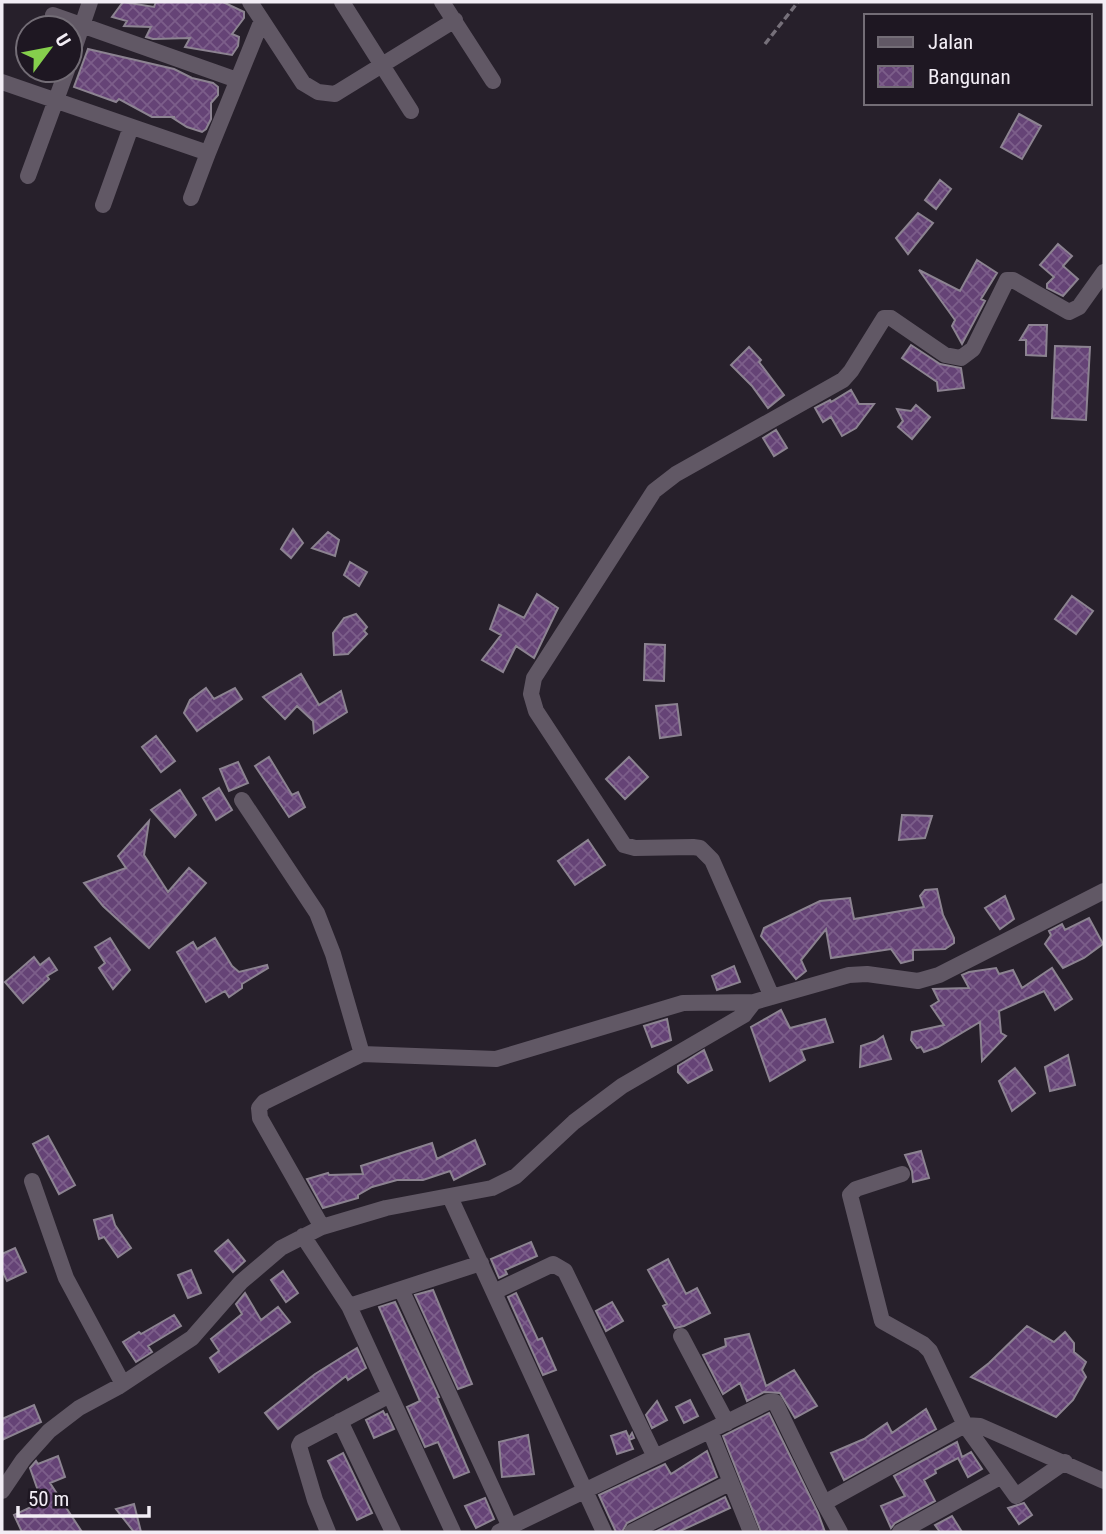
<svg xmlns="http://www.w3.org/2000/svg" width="1106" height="1534" font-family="'Roboto Condensed',sans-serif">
	<defs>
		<pattern id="building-cross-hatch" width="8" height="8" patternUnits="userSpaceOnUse" patternTransform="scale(1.75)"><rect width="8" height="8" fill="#654376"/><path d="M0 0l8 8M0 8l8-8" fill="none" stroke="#7c5e8a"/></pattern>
	</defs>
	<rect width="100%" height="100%" fill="#27202b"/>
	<path fill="url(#building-cross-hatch)" stroke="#8c8391" stroke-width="2" d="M123,2L154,7L156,2H223L244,12V18L232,34L239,37L238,46L232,55L185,47L190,38L153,39L146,37L151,27L124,26L127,21L112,17Z
		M88,49L174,69L192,78L213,83L218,87V95L211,103V119L206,129L202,132L187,127L173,118L175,117H152L119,99L116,102L74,87Z
		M1019,114L1041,126L1022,159L1001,147Z
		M940,180L951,189L936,209L925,200Z
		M918,213L933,223L908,254L896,238Z
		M1058,244L1072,256L1063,266L1078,279L1063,296L1047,288V284L1054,277L1040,265Z
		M977,260L997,273L981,299L985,301L962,344L952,326L955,320L919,270L960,291Z
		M1029,325H1047L1046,356L1026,355V340H1020Z
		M911,345L940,364L961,368L964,388L938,391L937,382L902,358Z
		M1055,346L1090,347L1086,420L1052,418Z
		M749,347L761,360L759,362L784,395L768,408L752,386L731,365Z
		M851,390L859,404H874L856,428L842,436L831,417L823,422L815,408L830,400L831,402Z
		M916,405L930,417L912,439L898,427L903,421L897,409L911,411Z
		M776,430L787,448L774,456L763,438Z
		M293,529L303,543L291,558L281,549Z
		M328,532L339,540L335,556L312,548Z
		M350,562L367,572L359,586L344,575Z
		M537,594L558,608L534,658L516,646L503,672L482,660L501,635L490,629L499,605L524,618Z
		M1072,596L1093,611L1076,634L1055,619Z
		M356,614L367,627L364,631L367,634L348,654L334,655L333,633L344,618Z
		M645,644L665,645L664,681L644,680Z
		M301,674L319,705L341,691L347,712L314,733L313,721L297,706L285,719L263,697Z
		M206,688L214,699L235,688L242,699L197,731L184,713L190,700Z
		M677,704L681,735L660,738L656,706Z
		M156,736L175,761L161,772L142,747Z
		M269,757L292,795L298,792L305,807L289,817L255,766Z
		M629,757L648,777L625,799L606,779Z
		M238,762L248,783L229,791L220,769Z
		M219,788L232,810L216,820L203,798Z
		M180,790L196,815L175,837L151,810Z
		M902,815L932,816L925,838L899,840Z
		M149,821L144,855L168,892L189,868L206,883L149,948L103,906L84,883L126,868L118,856Z
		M588,840L605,865L575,885L558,861Z
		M937,889L943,915L954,938V943L945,949L913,950V960L901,963L891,949L831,958L826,929L801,960L806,971L796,979L761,936L764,928L820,901L850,898L854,919L924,907L920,896L925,890Z
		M1005,896L1014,919L1000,929L985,908Z
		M1089,918L1103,944L1084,958L1063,968L1045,944L1051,935L1049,931L1062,924L1065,930Z
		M110,938L130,970L113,989L99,968L105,963L95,947Z
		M215,938L232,966L239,972L267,965L268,968L242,984V988L229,997L225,991L206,1002L177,952L193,942L197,949Z
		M34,957L40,965L49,958L57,970L47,976L49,979L23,1003L5,982Z
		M734,966L740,982L717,990L712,976Z
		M996,968L999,974L1013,970L1022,988L1052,968L1072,999L1055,1010L1044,991L999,1011L1001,1033L1006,1036L982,1061L980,1022L938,1047L924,1052L921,1047L917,1048L911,1040L912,1032L944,1025L931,1006L939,1001L933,989L969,988L962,975L969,972Z
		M781,1010L790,1028L825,1019L833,1042L801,1050L805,1060L770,1081L751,1027Z
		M667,1019L671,1040L652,1047L644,1026Z
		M883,1036L891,1059L860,1067L861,1046L876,1041Z
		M704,1050L712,1070L688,1083L678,1072V1066Z
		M1068,1055L1075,1085L1050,1091L1045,1067Z
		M1015,1068L1035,1093L1012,1111L999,1081Z
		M48,1136L75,1185L59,1194L33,1144Z
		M475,1140L485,1164L454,1180L450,1171L423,1180H397L372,1187L358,1195V1198L323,1208L307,1179L328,1173L329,1175L363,1174L361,1166L432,1143L437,1159Z
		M921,1151L929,1178L913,1182L912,1171L905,1155Z
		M112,1215L115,1225L131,1248L118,1257L104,1237L99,1239L94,1220Z
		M228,1240L245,1261L233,1272L215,1251Z
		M531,1242L537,1256L505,1270L507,1274L499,1278L491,1259Z
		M15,1248L26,1272L7,1281L2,1270V1254Z
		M668,1259L686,1294L697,1288L710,1313L684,1326L675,1328L663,1306L667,1304L648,1270Z
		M191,1270L201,1293L188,1298L178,1275Z
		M283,1271L298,1293L286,1302L271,1280Z
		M433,1290L472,1384L458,1389L415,1295Z
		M245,1293L261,1320L278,1307L290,1322L219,1372L210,1358L219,1351L211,1339L242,1314L236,1304Z
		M516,1293L538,1340L542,1338L556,1370L543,1375L508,1297Z
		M395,1302L439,1397L437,1398L469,1472L454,1478L438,1442L425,1447L407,1407L420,1401L379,1307Z
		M612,1302L623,1321L606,1331L596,1311Z
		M174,1315L181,1326L148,1346L152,1352L136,1362L123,1342L139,1332L141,1334Z
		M1027,1326L1054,1342L1065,1332L1074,1343V1352L1086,1362L1082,1370L1086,1377L1073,1400L1056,1417L971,1377L989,1363Z
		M749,1334L766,1386L794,1370L817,1406L795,1418L780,1393L764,1392L747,1401L740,1383L723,1394L703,1355L726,1346L725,1339Z
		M357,1348L366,1368L348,1380L346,1376L278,1429L265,1413L315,1374Z
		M690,1400L698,1416L684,1423L676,1407Z
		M657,1401L667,1420L652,1428L646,1415Z
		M34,1405L41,1422L2,1440V1419Z
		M926,1409L936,1429L844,1480L831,1453L864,1439L887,1423L892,1433Z
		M383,1411L385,1415L387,1414L394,1429L374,1438L366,1420Z
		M769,1413L818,1513L825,1532H761L723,1436Z
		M626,1431L629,1438L632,1433L634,1438L629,1440L633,1449L617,1454L611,1436Z
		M528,1435L534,1474L502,1477L499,1442Z
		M957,1442L962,1457L971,1452L982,1469L968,1477L958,1458L935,1470L936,1473L924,1480L935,1501L895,1523L891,1528L881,1506L905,1496L894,1476Z
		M707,1451L717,1477L627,1523L622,1532H616L599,1495L665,1464L671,1474Z
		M343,1453L372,1513L357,1520L328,1461Z
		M58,1456L65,1477L50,1483L82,1532H22L14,1515L42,1502L30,1468L36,1461L38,1464Z
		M725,1497L730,1508L678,1532H655Z
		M485,1498L494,1519L476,1528L465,1506Z
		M1024,1503L1032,1515L1019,1524L1008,1508Z
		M134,1504L141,1532H134L116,1509Z
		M952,1516L962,1532H940L935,1525Z"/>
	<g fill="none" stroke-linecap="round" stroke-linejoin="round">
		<path stroke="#76707a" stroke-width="3.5" stroke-dasharray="7 3.5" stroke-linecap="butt" d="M765,44L798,2"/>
		<path stroke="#615865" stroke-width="16" d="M250,2L303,83L318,92L335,94L455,20
			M342,2L411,111
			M442,2L493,81
			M53,15L237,80
			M70,61L90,2
			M2,82L208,153L262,20
			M28,176L67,70
			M191,198L208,153
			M103,205L131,127
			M242,800L317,913L333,954L362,1054
			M772,997L712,860L700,848L693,847L635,848L624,845L536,711L531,694L534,678L654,491L676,474L843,380L851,371L884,318H891L945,355L961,358L973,349L1007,280H1013L1069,312L1079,307L1104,272
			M902,1174L856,1189L850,1195L882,1321L923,1344L930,1351L965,1425L1016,1496L1065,1462
			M32,1181L66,1278L123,1384
			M450,1197L604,1532
			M322,1227L260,1118L259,1108L264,1102L362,1054L496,1059L683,1003L754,1002
			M303,1236L349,1306L481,1263
			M401,1289L510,1527
			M494,1292L553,1264L565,1271L655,1457
			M349,1306L453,1532
			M681,1336L727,1423
			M340,1421L393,1532
			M707,1432L768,1402H775L824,1503
			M2,1491L23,1460L49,1431L79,1408L118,1387L192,1338L241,1282L281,1248L322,1227L386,1208L492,1188L516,1176L574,1122L622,1086L744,1015L754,1002L849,975L867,974L918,981L939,975L1104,891
			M328,1532L315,1500L299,1446L301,1442L390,1395
			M499,1532L707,1432L711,1433L751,1532
			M632,1532L731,1482
			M840,1532L824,1503L965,1425L980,1426L1104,1481
			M900,1532L1000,1477"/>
	</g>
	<rect width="1106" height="1534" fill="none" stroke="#f2edf5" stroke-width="7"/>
	<rect x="864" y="14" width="228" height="91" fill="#1e1722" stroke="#736d76" stroke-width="2"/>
	<rect x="878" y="37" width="35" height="10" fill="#615865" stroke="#736d76" stroke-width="2"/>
	<text x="928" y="49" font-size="21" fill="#f2edf5">Jalan</text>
	<rect x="878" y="66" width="35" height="21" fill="url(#building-cross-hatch)" stroke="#736d76" stroke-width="2"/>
	<text x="928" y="84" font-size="21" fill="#f2edf5">Bangunan</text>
	<g transform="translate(49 49) rotate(58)"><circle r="33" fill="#1e1722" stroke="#736d76" stroke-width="2"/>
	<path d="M0-5L12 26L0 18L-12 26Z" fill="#85cf4c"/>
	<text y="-10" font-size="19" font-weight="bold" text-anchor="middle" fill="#f2edf5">U</text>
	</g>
	<path d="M18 1506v10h131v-10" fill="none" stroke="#f2edf5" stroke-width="3.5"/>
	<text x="28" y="1506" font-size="21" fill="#f2edf5" stroke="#1e1722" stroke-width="5" paint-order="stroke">50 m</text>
</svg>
